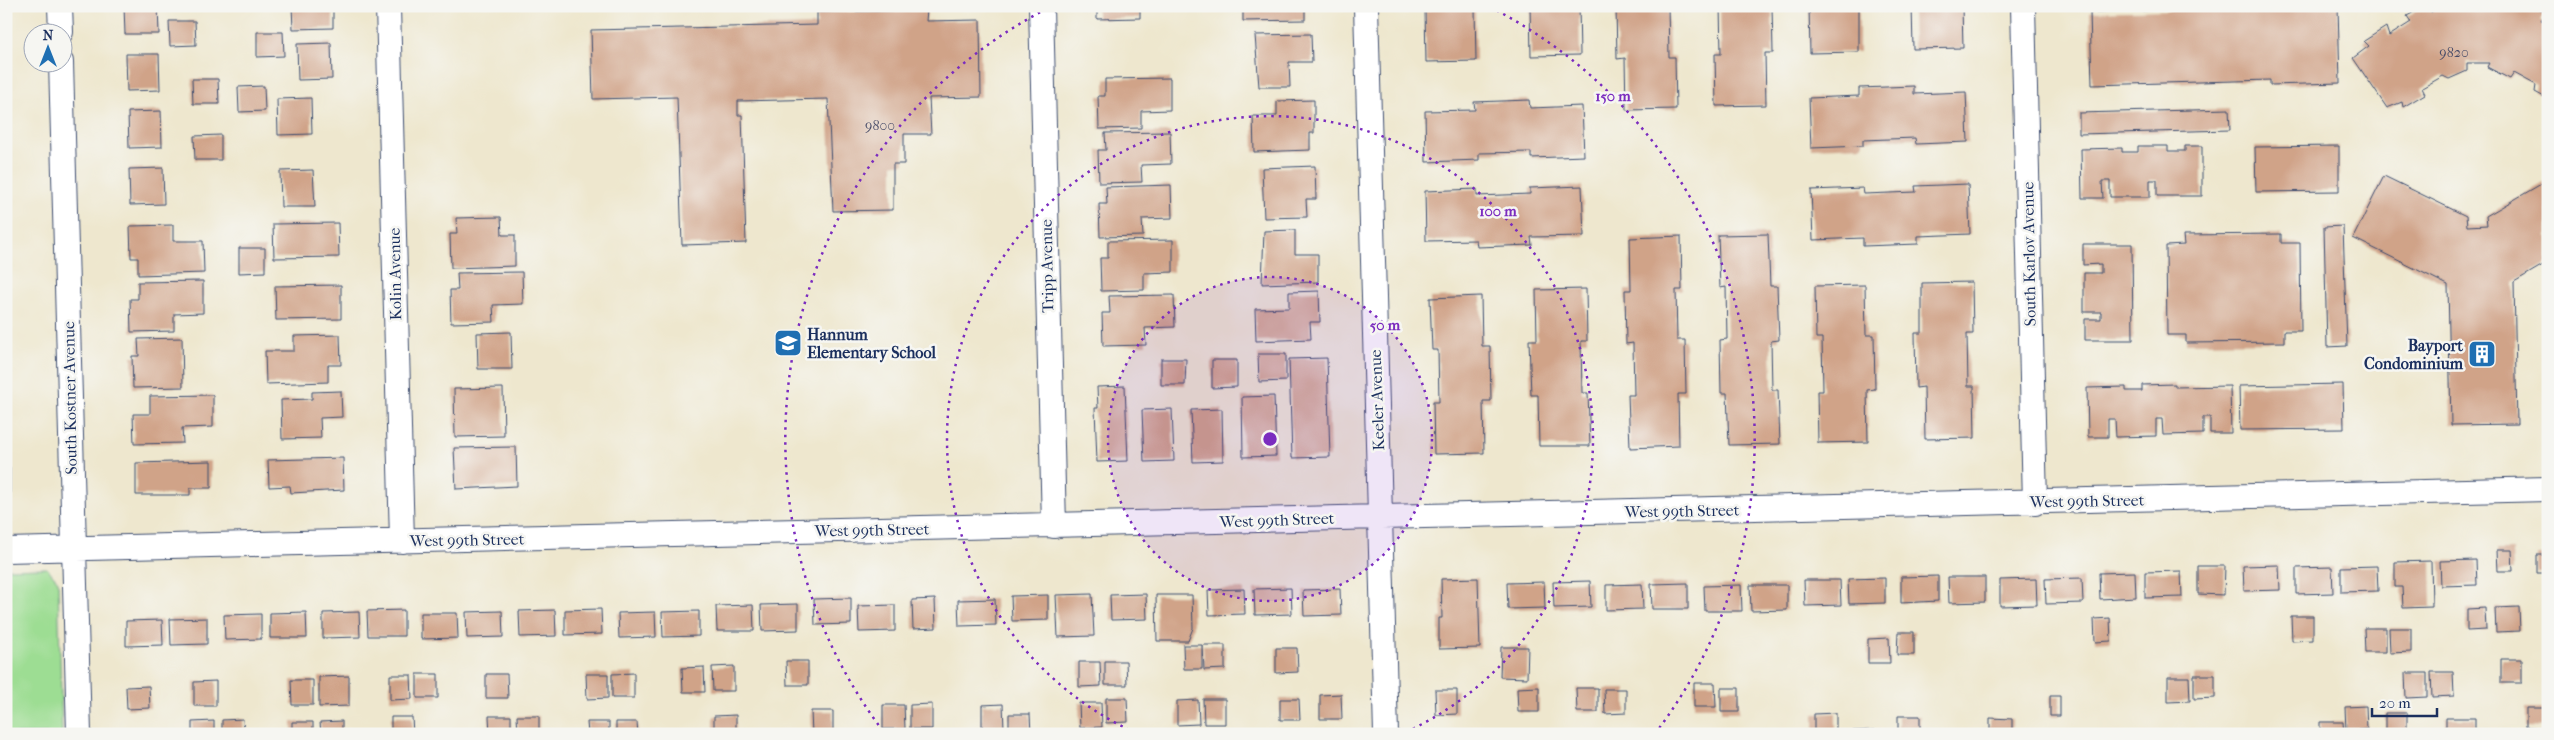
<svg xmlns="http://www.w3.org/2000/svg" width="2554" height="740" font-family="'IM FELL French Canon',serif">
	<rect width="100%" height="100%" fill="#f6f6f2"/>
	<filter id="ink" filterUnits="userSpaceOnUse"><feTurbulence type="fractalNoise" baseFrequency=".02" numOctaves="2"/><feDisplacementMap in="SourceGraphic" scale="10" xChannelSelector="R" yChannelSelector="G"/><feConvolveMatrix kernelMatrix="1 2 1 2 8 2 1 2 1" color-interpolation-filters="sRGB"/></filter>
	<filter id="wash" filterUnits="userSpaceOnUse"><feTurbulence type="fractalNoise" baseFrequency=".0096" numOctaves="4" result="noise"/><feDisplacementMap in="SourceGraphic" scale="20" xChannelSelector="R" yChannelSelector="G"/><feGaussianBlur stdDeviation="1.12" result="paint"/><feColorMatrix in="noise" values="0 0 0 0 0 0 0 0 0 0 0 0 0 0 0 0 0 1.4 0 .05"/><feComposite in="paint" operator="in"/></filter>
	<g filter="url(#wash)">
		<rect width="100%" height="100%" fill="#eee7ce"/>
		<path fill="#9ddd93" stroke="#5c8678" d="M47,568L58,581L62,734H6V569Z"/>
		<g id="blocks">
			<path fill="#d0a388" d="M124,6H158L159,34H125Z
				M292,6H333V28L293,29Z
				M1097,6H1140V18L1097,19Z
				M1243,6H1305V20L1243,21Z
				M1431,6H1483V9H1475L1476,61L1426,62L1425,10H1431Z
				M1530,6H1579L1580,55L1531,56Z
				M1616,6H1668L1669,57H1675L1676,109L1626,110L1625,58L1617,59Z
				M1720,6H1772L1773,53H1765L1766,105L1716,106L1715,54H1721Z
				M1809,6H1859V52L1810,53Z
				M1912,6H1962L1963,48L1913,49Z
				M2338,6L2340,83L2270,85V80L2092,85L2090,12Z
				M2425,6H2428L2431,12L2441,6H2532L2546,13L2541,20L2548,24V99L2535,92L2536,85L2514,73L2510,79L2487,67L2489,63H2467V71L2449,79L2443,76L2422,88L2425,94L2403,107L2402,102L2387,108L2353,58L2369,46L2364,41L2386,27L2389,36L2411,22L2407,16Z
				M927,10L926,21L980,20L981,97L929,98L931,134H904V164H893V210L833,211L828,99L738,101V115H742L746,243L682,245L677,97L593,99L591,30L817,25V12Z
				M169,21H195L196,45L170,46Z
				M257,32H283L284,56L257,57Z
				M1311,34L1312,62H1289L1290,87H1259L1255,35Z
				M331,43L332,79L298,80L297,44Z
				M126,54H159L160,90L127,91Z
				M1170,78V110L1141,111V128L1099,129L1098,96H1105V79Z
				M192,79H218L219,104H193Z
				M264,86L265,111L239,112L238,87Z
				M1914,86V94L1966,92L1968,142L1916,144L1915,138L1863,140V146L1811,148L1809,98L1859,96V88Z
				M311,98L312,134L278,135L277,99Z
				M1314,100V133H1310V150L1254,152L1253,116H1277V101Z
				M1529,100L1530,108L1582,106L1584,156L1531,158V152L1479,153V160L1426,162L1425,111L1475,110L1474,102Z
				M2229,109L2230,130L2079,134V113Z
				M161,111L162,147L129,148L128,112Z
				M1170,132L1171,164L1141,165L1142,182L1099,183L1098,150H1106L1105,133Z
				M221,135V160H195L194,136Z
				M2138,146H2168V151H2185V146H2202V196H2157V180H2150V197H2110V181H2102L2103,198H2082L2081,149L2122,148V152H2138Z
				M2339,146V191L2256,192L2255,147Z
				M1315,166L1316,199H1306L1307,217L1264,218L1262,168Z
				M163,168L164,204L130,205L129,169Z
				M313,170L315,207H281L280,171Z
				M2384,176L2466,216L2467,226L2487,225L2486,216L2548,180V262L2514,282L2517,424L2451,425L2448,285L2353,238Z
				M1968,184L1970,234L1918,236V244L1863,246V238L1813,240L1811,190L1863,188L1864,194L1916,192L1915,186Z
				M1171,185L1172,218L1142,219L1143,236L1100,237L1099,204H1107L1106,187Z
				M1582,186L1584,236L1531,237L1532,245L1477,247L1476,240L1426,241L1425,191L1477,189V196L1530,194V188Z
				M501,217L502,235H515V266L451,268L450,234H457L456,218Z
				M338,223L339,257L274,258L273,224Z
				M173,225V241H203L204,273L138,275V258H131L130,226Z
				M2343,226L2347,346L2327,347L2324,227Z
				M1295,230V254H1318V282L1262,284L1264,231Z
				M1768,234L1770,286H1777L1779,340L1771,341L1772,390H1778L1780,444L1729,445L1727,393H1721L1720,340L1727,339L1726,287L1720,288L1718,235Z
				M2281,234V243H2300L2301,331H2284V342L2186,343V335H2167L2166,246L2184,245L2183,235Z
				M1681,236L1682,290H1676L1677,340H1685L1686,394H1678L1679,446L1630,448L1628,395H1634L1633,343L1626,344L1625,290H1631L1630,238Z
				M1173,240V272L1144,273V290L1101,291L1100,258H1108V241Z
				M2083,244H2132L2133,340H2085V319H2101V312H2084V273H2101V264L2083,265Z
				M239,248H265V272L239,273Z
				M522,272L523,304L493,305L494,322L451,323L450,290H458L457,273Z
				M203,281V313L174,314V331L131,332L130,299H138V282Z
				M1972,282L1973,334H1967L1968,386H1974L1975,438L1925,439L1924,387L1916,388L1915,333H1922V283Z
				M341,285V319L276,320L275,286Z
				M1865,285L1866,335H1874L1875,389L1867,390L1868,442L1818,443L1817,391H1823L1822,338H1816L1815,286Z
				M1586,289L1587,341H1581L1582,393H1588L1590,446H1539L1538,395H1531L1529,340H1537L1536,290Z
				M1319,291L1320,322H1310L1311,339L1256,341L1255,309L1289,308V292Z
				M1174,295L1175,327L1145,328L1146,345L1103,346L1102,313H1110L1109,296Z
				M1481,296L1482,346H1490L1491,401H1483L1484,453L1434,454L1433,402H1439L1438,350H1432L1430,298Z
				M511,332L512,369H478L477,333Z
				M340,335L341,365H328V382L266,384L265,351H294V336Z
				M182,338L183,387L133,388L132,356H139L138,339Z
				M1258,354H1286V381L1259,382Z
				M1327,358L1330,457L1292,458L1289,359Z
				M1161,359H1186L1185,385H1161Z
				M1212,360H1237V387L1212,388Z
				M2175,384V387L2230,386L2231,433H2210V417H2203V434L2163,435L2162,419H2156V436L2116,437L2115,419H2108V437H2088L2087,388L2126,387V391H2142V385Z
				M2343,384L2344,429L2240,430L2239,386Z
				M1125,386L1128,461L1097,462L1095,408H1098L1097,387Z
				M503,388L504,436L455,437L454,389Z
				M341,391L342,417L320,418L321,438L282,439L281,400L312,399V392Z
				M6,392L9,427H6Z
				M213,395V427L182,428L183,443L134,444L133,414H150V396Z
				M1274,396L1276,456L1243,457L1242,397Z
				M1172,409L1174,461L1144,462L1142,410Z
				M1222,409L1223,461L1193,462L1191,410Z
				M516,447L517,486L456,489L454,448Z
				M343,458L344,490L291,493L290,486L269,487L268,460Z
				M211,461V488H190V495H136V463Z
				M6,468H10V499H6Z
				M2497,550H2512L2513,571H2498Z
				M2537,555H2548V573H2537Z
				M2476,560L2477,585L2441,586L2440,561Z
				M2431,561L2432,607L2403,608L2402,587H2395V562Z
				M2279,565L2280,590L2244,591L2243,566Z
				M2198,566H2225L2224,595L2198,594Z
				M2377,566L2378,591L2341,592V567Z
				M2332,567L2333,593L2296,594V568Z
				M2181,571L2182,597L2145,598V572Z
				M2135,572L2136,597L2100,599L2099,573Z
				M1938,576V601L1901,603V577Z
				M1948,577H1985V602L1949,603Z
				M1478,578L1480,648L1439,649V618H1442L1441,579Z
				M1885,578V603L1849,604L1848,579Z
				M2082,578L2083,603L2046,604L2045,579Z
				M2036,579L2037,605L2000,606V580Z
				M1804,580H1840L1841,605L1805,606Z
				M1590,581L1591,607L1554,608L1553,582Z
				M1544,582L1545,608L1508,609L1507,583Z
				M1688,583V609H1652L1651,584Z
				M1642,584L1643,609L1606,610V585Z
				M1741,585L1742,611H1705L1704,586Z
				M1750,585H1787V610L1751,611Z
				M1291,588L1292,614L1255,615L1254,589Z
				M1244,589L1245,614L1209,615L1208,590Z
				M1340,589L1341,615L1304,616L1303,590Z
				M1092,594L1094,636L1058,637L1056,595Z
				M1146,594L1147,619L1111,620L1110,595Z
				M1048,595V620L1012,621L1011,596Z
				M1156,595H1192L1193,628L1188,641H1157Z
				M851,598V624L815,625L814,599Z
				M935,599L936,628L913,629L912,600Z
				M995,599L996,625L959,626L958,600Z
				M798,604V630L762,631L761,605Z
				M753,605L754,631H717L716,606Z
				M895,605V631L859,632L858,606Z
				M2519,607L2520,631L2496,632L2495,608Z
				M2485,608L2486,630L2467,631V609Z
				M601,609L602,634L565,635V610Z
				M404,610V636H368L367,611Z
				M555,610L556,636L520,637L519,611Z
				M502,611L503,637L467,638L466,612Z
				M699,611V636L663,637L662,612Z
				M306,612L307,638H270V613Z
				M359,612L360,637L323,638V613Z
				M655,612L656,637L619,638L618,613Z
				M421,613H457L458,638L421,639Z
				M261,614V639L225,640L224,615Z
				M2291,616H2313V640L2292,641Z
				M207,618V644L171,645L170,619Z
				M2110,618L2111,641L2095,642L2094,619Z
				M162,620L163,645L126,646V621Z
				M2364,628H2386V652H2365Z
				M2389,628H2411V652L2390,653Z
				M1898,632H1914V655H1897Z
				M1889,638L1890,663H1868V639Z
				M1183,645H1202V669H1184Z
				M1203,645H1225V669L1204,670Z
				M1501,647H1528L1527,678L1500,677Z
				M1276,648H1297L1298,672L1276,673Z
				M2501,659H2522V683H2501Z
				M786,661H808V685H787Z
				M1105,661H1126L1127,685H1105Z
				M1079,662H1100L1101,686L1079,687Z
				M734,666V691H713L712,667Z
				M704,667L705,692H683L682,668Z
				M2431,672H2453L2454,696L2432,697Z
				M634,673V698H612V674Z
				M2405,673H2427V697L2406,698Z
				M417,674H438V698H417Z
				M486,674H507L508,698H486Z
				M586,674H608V698L587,699Z
				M390,675H411L412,699L390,700Z
				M2194,675H2215V698L2194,699Z
				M349,676V706L319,707V677Z
				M2168,677H2189L2190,701L2168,702Z
				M291,680H313V705H292Z
				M216,681V706H194V682Z
				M1694,683H1715L1716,707H1694Z
				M149,686L150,708L127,709L126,687Z
				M1539,687V712H1518L1517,688Z
				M1576,688H1598V712H1577Z
				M1721,688H1739V712H1721Z
				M1604,689H1626V713L1605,714Z
				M1435,690H1457V714L1436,715Z
				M1341,694L1342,719H1320V695Z
				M2050,696H2060V716H2050Z
				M1106,698H1127L1128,722L1106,723Z
				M1203,699H1225V724H1204Z
				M1280,699H1299L1300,720H1280Z
				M1198,700L1199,724L1177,725V701Z
				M1079,703H1101L1102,727L1080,728Z
				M932,704V729H910V705Z
				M1003,704L1004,729H982V705Z
				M883,705H904L905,729H883Z
				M2366,706L2367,729L2346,731L2345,707Z
				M2526,708H2548V728L2526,727Z
				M811,711H833V734H812Z
				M1836,713V734H1814V714Z
				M2385,713H2407V734H2385Z
				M1009,714H1030L1031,734H1009Z
				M736,715V734H714V716Z
				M489,716H511V734H490Z
				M517,716H539V734H518Z
				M1898,716H1920V734H1898Z
				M391,717H412L413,734H391Z
				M1990,718L2012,719V734H1990Z
				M2446,718H2475V734H2446Z
				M243,719L244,734H222V720Z
				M214,721V734H192V722Z
				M342,721V734H321L320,722Z
				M292,722H313V734H292Z
				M587,722H609V734H588Z
				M616,722H637L638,734H616Z
				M2320,722H2343L2344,734H2320Z
				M1875,730V734H1851V731Z"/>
		</g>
	</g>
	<g filter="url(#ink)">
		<use href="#blocks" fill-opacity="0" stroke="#3b4b6f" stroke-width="1"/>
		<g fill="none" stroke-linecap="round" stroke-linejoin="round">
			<defs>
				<path id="minor" d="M60,6L61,32
					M388,6L402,541
					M1041,6L1054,526
					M1366,6L1386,734
					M2023,6L2035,503
					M61,62L79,734
					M6,550L2548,489"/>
			</defs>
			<use href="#minor" stroke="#3b4b6f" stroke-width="26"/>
			<use href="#minor" stroke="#fff" stroke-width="24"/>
		</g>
	</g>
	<circle cx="1270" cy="439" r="162" fill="#7b2cbf" fill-opacity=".12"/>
	<g fill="none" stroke="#7b2cbf" stroke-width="2.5" stroke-dasharray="2.5 5">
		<circle cx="1270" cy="439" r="162"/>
		<path d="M1136 733A323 323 0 1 1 1404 733"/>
		<path d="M883 731A485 485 0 0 1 1050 7M1490 7A485 485 0 0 1 1657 731"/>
	</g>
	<defs>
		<symbol id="school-square" viewBox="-11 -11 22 22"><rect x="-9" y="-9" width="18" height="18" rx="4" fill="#1f6fb2" stroke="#f6f6f2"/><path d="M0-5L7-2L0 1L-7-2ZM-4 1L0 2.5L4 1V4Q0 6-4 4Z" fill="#fff"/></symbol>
		<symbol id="building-square" viewBox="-11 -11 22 22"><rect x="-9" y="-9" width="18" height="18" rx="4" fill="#1f6fb2" stroke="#f6f6f2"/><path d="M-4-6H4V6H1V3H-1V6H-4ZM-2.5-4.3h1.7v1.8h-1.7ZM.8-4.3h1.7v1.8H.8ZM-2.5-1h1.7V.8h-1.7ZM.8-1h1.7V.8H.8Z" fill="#fff"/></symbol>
	</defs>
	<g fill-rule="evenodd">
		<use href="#school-square" x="772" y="327" width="32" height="32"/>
		<use href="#building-square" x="2466" y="338" width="32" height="32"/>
	</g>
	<g text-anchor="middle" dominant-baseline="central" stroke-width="5" stroke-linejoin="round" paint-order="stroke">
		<g font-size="14" fill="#484c68">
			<text x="2454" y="52">9820</text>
			<text x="880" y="125">9800</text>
		</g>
		<g font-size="16" fill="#1b2f5e" stroke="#f6f6f2">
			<text transform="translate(2029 254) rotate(-91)">South Karlov Avenue</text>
			<text transform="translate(1047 266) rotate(-91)">Tripp Avenue</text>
			<text transform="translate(395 274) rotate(-91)">Kolin Avenue</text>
			<text transform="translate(70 398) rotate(-91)">South Kostner Avenue</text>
			<text transform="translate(1377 400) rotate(-92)">Keeler Avenue</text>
			<text transform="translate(2087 501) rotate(-1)">West 99th Street</text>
			<text transform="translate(1682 511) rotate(-1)">West 99th Street</text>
			<text transform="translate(1277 520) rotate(-2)">West 99th Street</text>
			<text transform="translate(872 530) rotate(-1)">West 99th Street</text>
			<text transform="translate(467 540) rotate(-1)">West 99th Street</text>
		</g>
		<g font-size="16" font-weight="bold" fill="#1b2f5e" stroke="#f6f6f2" text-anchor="start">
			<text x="807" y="334">Hannum<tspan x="807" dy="18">Elementary School</tspan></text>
			<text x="2463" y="345" text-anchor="end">Bayport<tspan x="2463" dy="18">Condominium</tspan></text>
		</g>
	</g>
	<circle cx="1270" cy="439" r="8" fill="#7b2cbf" stroke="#f6f6f2" stroke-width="2.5"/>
	<g font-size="15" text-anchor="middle" font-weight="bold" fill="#7b2cbf" stroke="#f6f6f2" stroke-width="5" stroke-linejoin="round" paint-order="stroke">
		<text x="1613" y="101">150 m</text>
		<text x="1498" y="216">100 m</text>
		<text x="1385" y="330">50 m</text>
	</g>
	<rect width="2554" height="740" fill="none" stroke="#f6f6f2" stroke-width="25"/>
	<g transform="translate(48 48)"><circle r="24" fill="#f6f6f2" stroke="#9ea6b7"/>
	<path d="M0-4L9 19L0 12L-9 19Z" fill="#1f6fb2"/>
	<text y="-8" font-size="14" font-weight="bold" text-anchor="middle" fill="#1b2f5e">N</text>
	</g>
	<path d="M2372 708v8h65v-8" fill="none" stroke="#1b2f5e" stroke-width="2.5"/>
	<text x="2379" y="708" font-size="15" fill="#1b2f5e" stroke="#f6f6f2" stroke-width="4" paint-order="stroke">20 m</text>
</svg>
